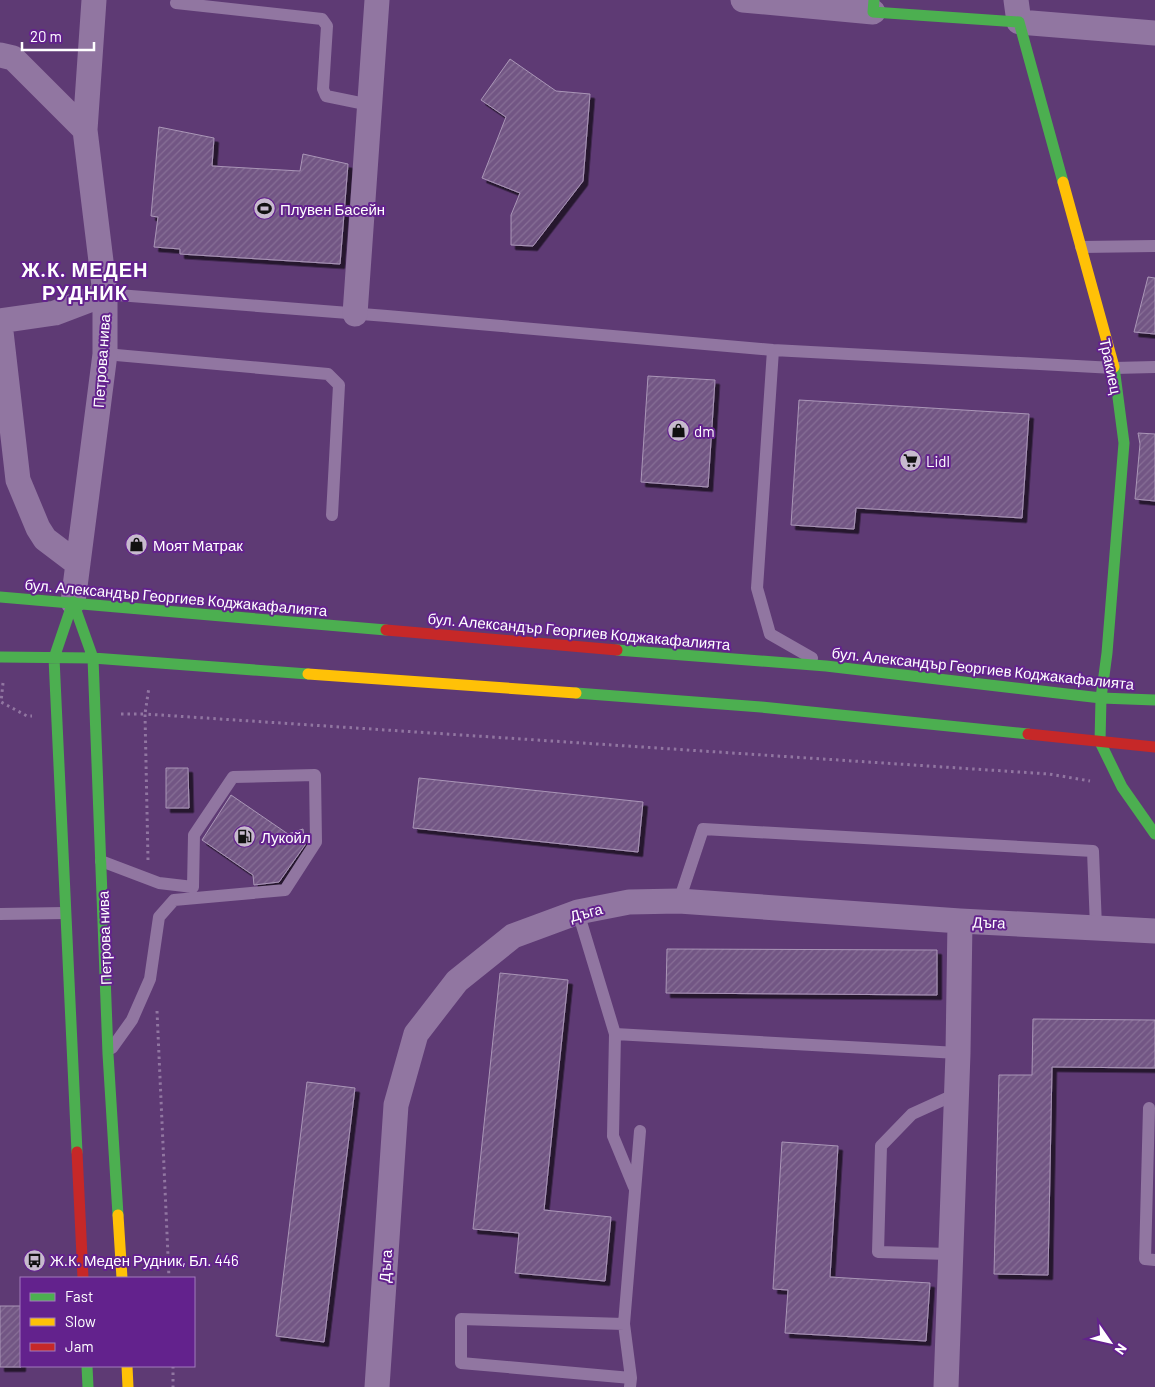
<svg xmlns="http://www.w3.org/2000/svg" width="1155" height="1387" font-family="Barlow,sans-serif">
	<defs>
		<pattern id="building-hatch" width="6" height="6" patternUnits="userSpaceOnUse" patternTransform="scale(1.25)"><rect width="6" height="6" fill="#725684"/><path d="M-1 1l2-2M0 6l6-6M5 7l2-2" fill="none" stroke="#876f96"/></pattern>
		<filter id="shadow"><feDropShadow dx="4.5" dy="4.5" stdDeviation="0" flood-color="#0009"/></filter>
	</defs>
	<rect width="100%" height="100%" fill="#5e3a74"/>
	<path fill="url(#building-hatch)" stroke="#aa96b7" filter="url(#shadow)" d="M510,59L556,91L590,94L583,181L533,246L511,245V215L520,193L482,178L506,117L481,100Z
		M159,127L214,138L212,166L300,171L303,154L348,164L340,264L180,254V249L154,247L158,217L151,216Z
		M1148,277L1155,278V334L1134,332Z
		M648,376L715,380L708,487L641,482Z
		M799,400L1029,414L1022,518L856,508L854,529L791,525Z
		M1138,433L1155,434V501L1135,499L1140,444Z
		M166,768H188L189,808H166Z
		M419,778L643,802L638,852L413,828Z
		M231,795L288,834L303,829L305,845L279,882L254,885L253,875L202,840Z
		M667,949L937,950V995L666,993Z
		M500,973L568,980L544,1210L611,1217L605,1281L515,1273L519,1233L473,1229Z
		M1033,1019L1155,1020V1068L1052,1067L1048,1275L994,1274L999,1075H1032Z
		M307,1082L355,1088L324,1342L276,1336Z
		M782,1142L838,1146L830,1277L930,1283L926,1341L785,1333L788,1290L773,1289Z
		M0,1306H21V1367H0Z"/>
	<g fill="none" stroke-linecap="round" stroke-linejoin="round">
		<path stroke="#9176a1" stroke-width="3" stroke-dasharray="2.5 4" stroke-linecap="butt" d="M3,683L1,702L27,716H32
			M121,714H145L149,687
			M148,860L145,714L1049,774L1090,781
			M157,1011L169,1278
			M173,1366V1387"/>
		<path stroke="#9176a1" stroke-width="12" d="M176,3L322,19L327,26L323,89L326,96L370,105
			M1081,247L1155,246
			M105,294L387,316L773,350L1114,368L1155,367
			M773,350L757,588L770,634L812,658
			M105,354L328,374L339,385L332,515
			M101,861L159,883L193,887L194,835L233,777L315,775L316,842L285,890L174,900L159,917L150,979L132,1020L112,1048
			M679,901L703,829L1093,851L1096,927
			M578,912L615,1034L958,1053
			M0,914L65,913
			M615,1034L613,1136L634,1187
			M1149,1108L1145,1259L1155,1260
			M950,1254L878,1252L881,1146L912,1114L956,1094
			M624,1324L461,1319V1363L631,1378
			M630,1387L631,1378L624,1324L640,1131"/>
		<path stroke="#9176a1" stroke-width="25" d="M743,0L873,12
			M1016,0L1019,22L1155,33
			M0,55L13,58L85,130
			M355,314L377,0
			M0,321L55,313L105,294
			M0,323L18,480L38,528L45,539L78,564
			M73,602L105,354V294L85,130L94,0
			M377,1387L396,1105L416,1034L457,981L513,936L578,912L629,902L679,901L960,921L1155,931
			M946,1387L958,1053L960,921"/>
		<path stroke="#4caf50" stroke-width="11" d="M874,0L873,12L1019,22L1063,182
			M1114,367L1124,443L1107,653L1101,698L1100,742L1122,787L1155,834
			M0,597L386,630
			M73,602L93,658L108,1054L118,1215
			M73,602L54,658L77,1152
			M617,650L826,666L1101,698L1155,700
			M0,657L93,658L308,674
			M576,693L761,707L1028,734
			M87,1366L88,1387"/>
		<path stroke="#ffc107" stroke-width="11" d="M1063,182L1114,367
			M308,674L576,693
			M118,1215L122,1278
			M127,1366L128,1387"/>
		<path stroke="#c62828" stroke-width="11" d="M386,630L617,650
			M1028,734L1155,747
			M77,1152L83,1278"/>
	</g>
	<defs>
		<symbol id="stadium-disc" viewBox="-11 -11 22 22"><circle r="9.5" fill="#c7bace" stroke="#63228d"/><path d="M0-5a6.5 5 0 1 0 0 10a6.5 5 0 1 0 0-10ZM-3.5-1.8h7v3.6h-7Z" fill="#111"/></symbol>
		<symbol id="shop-disc" viewBox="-11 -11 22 22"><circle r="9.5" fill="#c7bace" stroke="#63228d"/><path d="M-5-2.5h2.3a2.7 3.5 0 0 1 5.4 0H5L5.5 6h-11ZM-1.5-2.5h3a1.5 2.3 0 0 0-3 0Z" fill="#111"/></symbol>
		<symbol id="supermarket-disc" viewBox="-11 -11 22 22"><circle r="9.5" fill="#c7bace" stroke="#63228d"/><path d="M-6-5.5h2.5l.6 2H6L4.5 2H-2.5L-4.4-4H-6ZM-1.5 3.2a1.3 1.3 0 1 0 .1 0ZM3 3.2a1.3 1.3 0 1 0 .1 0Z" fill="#111"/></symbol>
		<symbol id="fuel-disc" viewBox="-11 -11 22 22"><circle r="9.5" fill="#c7bace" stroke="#63228d"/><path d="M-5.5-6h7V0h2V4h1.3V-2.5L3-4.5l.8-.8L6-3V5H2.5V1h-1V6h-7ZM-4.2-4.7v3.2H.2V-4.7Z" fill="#111"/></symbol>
		<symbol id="bus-disc" viewBox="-11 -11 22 22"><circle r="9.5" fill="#c7bace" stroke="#63228d"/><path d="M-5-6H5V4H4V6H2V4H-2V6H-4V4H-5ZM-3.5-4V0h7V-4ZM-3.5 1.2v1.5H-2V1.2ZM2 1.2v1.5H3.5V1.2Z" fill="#111"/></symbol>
	</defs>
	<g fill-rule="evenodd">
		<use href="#stadium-disc" x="252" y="196" width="25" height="25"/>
		<use href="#shop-disc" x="666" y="418" width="25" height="25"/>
		<use href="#supermarket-disc" x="898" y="448" width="25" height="25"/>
		<use href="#shop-disc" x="124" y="532" width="25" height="25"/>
		<use href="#fuel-disc" x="232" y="824" width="25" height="25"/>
		<use href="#bus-disc" x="22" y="1248" width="25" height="25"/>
	</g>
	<g text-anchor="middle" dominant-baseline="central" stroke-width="4" stroke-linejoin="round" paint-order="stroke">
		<g font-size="15" fill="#fff" stroke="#63228d" text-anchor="start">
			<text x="280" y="209">Плувен Басейн</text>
			<text x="694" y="431">dm</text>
			<text x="926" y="461">Lidl</text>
			<text x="153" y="545">Моят Матрак</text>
			<text x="261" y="837">Лукойл</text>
			<text x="50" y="1260">Ж.К. Меден Рудник, Бл. 446</text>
		</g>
		<g font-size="15" fill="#fff" stroke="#63228d">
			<text transform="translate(101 361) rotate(-86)">Петрова нива</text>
			<text transform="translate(1111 366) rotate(78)">Тракиец</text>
			<text transform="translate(176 597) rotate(5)">бул. Александър Георгиев Коджакафалията</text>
			<text transform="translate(579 631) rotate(5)">бул. Александър Георгиев Коджакафалията</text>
			<text transform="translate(983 668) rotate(6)">бул. Александър Георгиев Коджакафалията</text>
			<text transform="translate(586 912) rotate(-15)">Дъга</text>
			<text transform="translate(989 922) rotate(2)">Дъга</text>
			<text transform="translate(104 938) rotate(-92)">Петрова нива</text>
			<text transform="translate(385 1266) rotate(-86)">Дъга</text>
		</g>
		<g font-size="20" font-weight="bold" letter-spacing="1" fill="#fff" stroke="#63228d">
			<text x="85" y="269">Ж.К. МЕДЕН<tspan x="85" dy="23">РУДНИК</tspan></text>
		</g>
	</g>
	<rect x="20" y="1277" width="175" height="90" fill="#63228d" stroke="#a17abb"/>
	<rect x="30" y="1293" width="25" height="8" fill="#4caf50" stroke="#a17abb"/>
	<text x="65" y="1302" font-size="15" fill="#ffffff">Fast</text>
	<rect x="30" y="1318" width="25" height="8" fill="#ffc107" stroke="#a17abb"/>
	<text x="65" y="1327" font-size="15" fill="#ffffff">Slow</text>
	<rect x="30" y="1343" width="25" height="8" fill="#c62828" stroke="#a17abb"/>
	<text x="65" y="1352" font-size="15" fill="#ffffff">Jam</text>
	<g transform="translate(1110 1342) rotate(124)" stroke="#63228d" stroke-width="4" paint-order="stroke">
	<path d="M0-4L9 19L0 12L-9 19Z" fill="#ffffff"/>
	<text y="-8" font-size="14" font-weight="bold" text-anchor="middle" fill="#ffffff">N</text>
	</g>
	<path d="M22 42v8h72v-8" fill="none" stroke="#ffffff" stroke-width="2.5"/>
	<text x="30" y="42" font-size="15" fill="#ffffff" stroke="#63228d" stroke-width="4" paint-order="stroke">20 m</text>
</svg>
